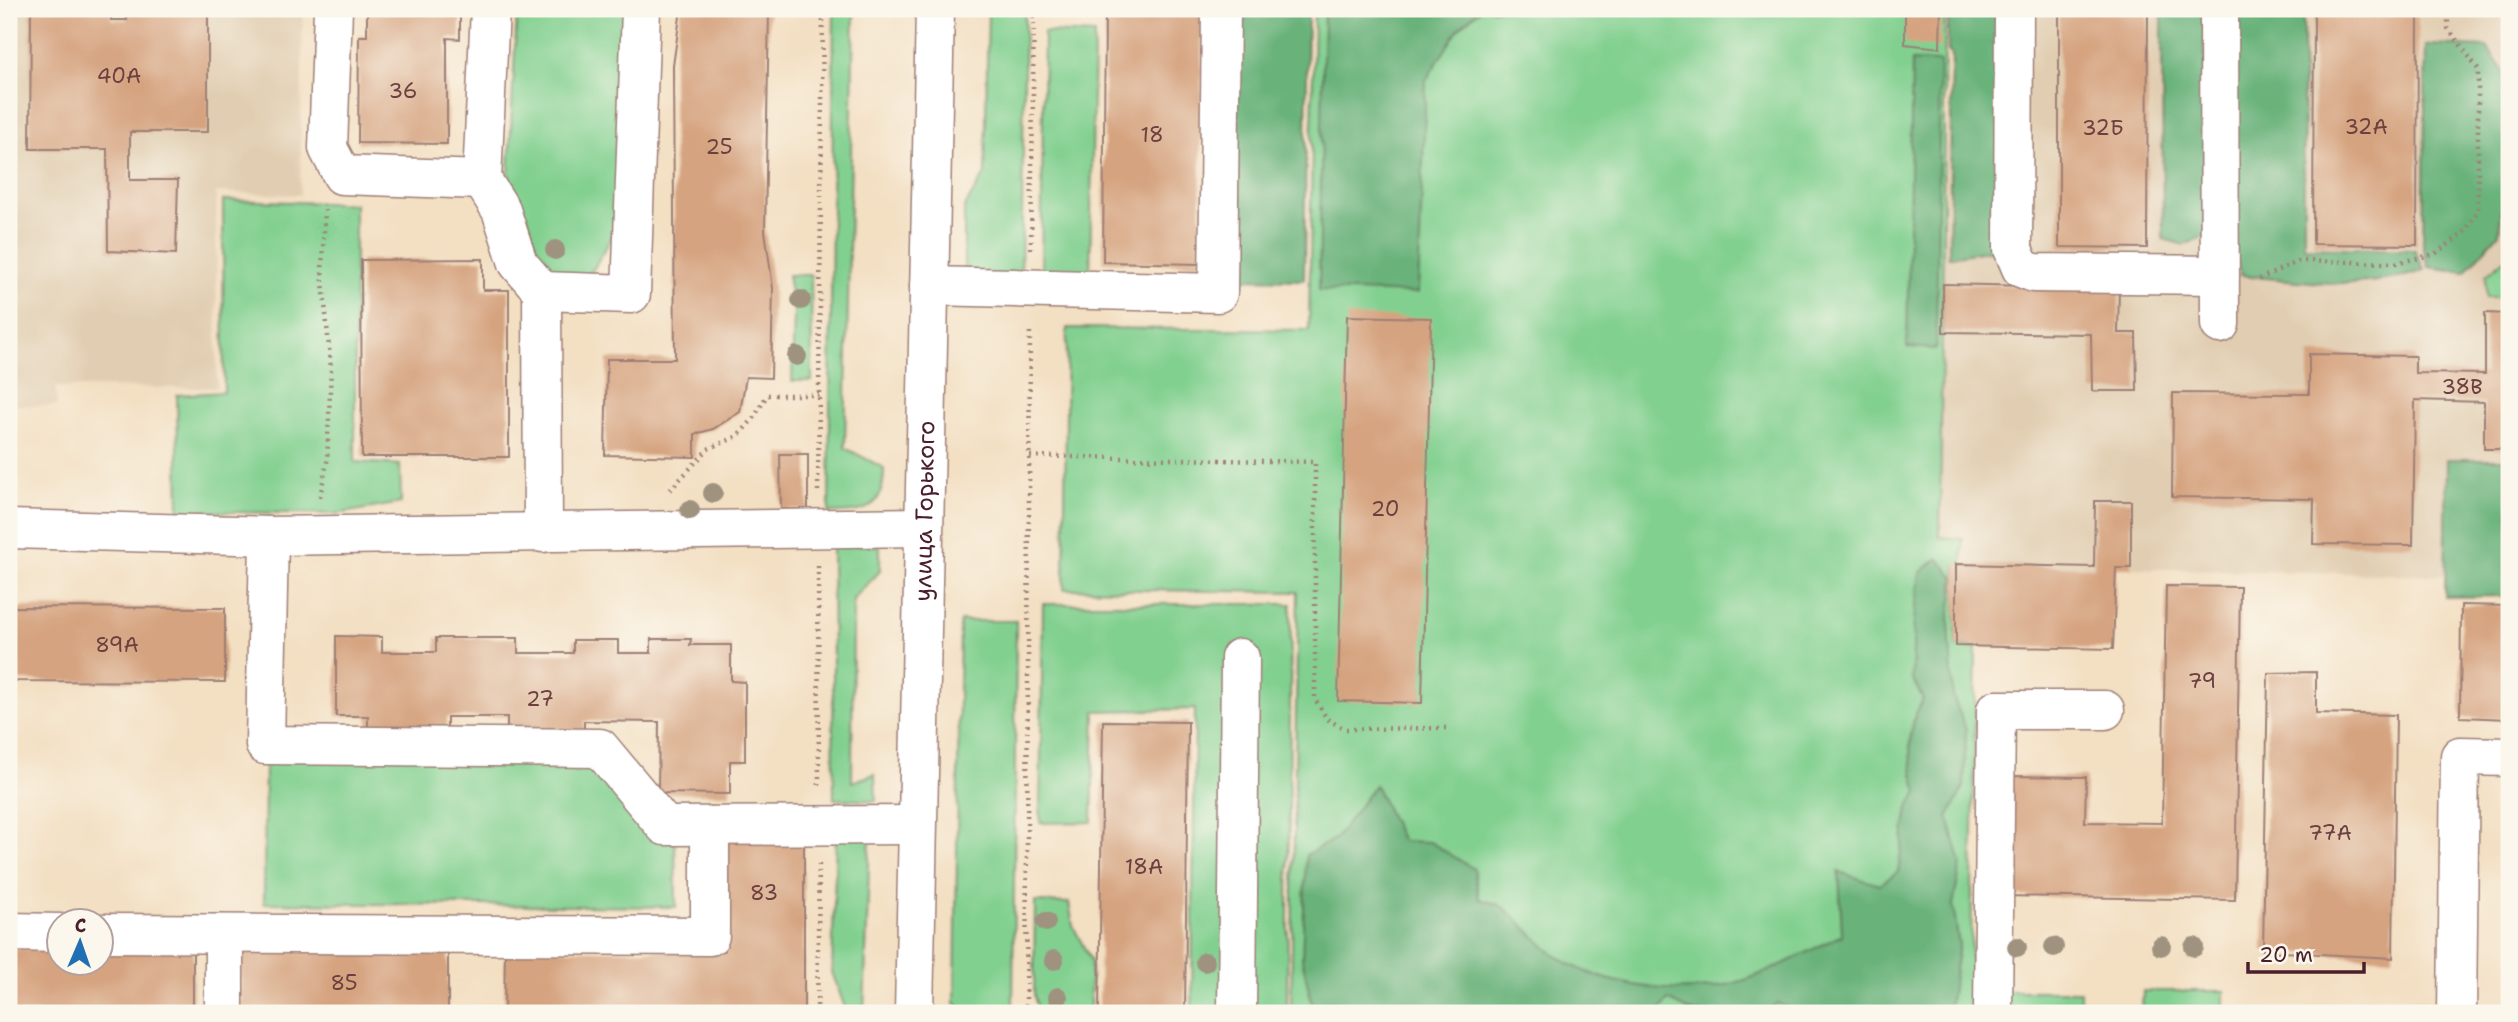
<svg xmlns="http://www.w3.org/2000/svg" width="2518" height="1022" font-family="'Shantell Sans',sans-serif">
	<rect width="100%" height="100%" fill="#fbf7ec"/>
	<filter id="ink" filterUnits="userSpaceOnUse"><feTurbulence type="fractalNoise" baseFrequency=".0143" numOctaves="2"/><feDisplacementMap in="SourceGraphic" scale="14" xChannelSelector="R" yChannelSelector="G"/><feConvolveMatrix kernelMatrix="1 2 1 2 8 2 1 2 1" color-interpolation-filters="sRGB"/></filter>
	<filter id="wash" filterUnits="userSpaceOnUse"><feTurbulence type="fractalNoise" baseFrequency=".00686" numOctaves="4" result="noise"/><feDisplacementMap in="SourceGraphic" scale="28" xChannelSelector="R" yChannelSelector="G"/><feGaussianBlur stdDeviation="1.57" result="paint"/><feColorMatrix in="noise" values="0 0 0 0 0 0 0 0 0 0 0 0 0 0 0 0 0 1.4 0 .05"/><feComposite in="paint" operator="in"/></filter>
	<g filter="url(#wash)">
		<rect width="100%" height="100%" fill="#f3dfc2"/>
		<path fill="#e1cdb1" d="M9,9H303L300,195L216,192L217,388L56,387L57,406L9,405Z
			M1951,9H2509V577L1962,564L1963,539L1940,538L1943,332L2118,334L2119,289L1943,284Z"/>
		<path fill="#82d090" stroke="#66785e" stroke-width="2" d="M517,9H630L622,220L588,278L544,276L528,218L508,188Z
			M834,9H854L845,448L884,468C884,510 866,513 829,513Z
			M988,9H1025L1021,279L964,278V208L985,174Z
			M1314,9H1945L1940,537L1963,539L1962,564L1956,565V646L1976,648L1970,1013H1291L1298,592L1064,589L1067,328L1309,330Z
			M1044,32L1094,34L1090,279H1041Z
			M223,200L355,204V462L400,465L401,503L337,514L179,511L177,395L224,392Z
			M2506,258H2509V297H2486V275Z
			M788,275H811L812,381H792L794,313Z
			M832,544L880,546V571L853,599L852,782L875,774L876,801L834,799Z
			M1043,604H1291L1287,1013H1192L1195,709L1095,711L1092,822L1040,823Z
			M960,621H1016L1013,1013H966L955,1003Z
			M265,754L592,758L675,839L676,907L264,903Z
			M870,835L864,1013H847L832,972L836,837Z
			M1035,902L1069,903L1073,926L1091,961L1090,1013H1039L1034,996Z
			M2004,991H2080V1013H2004Z
			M2143,991H2224V1013H2142Z"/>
		<path fill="#69b27a" stroke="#5a6852" stroke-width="2" d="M1230,9H1308L1304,280L1228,279Z
			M1324,9H1481L1459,28L1426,80L1418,293L1319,290Z
			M1948,9H2004L2005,212L1992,250L1949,257L1952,55L1948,51Z
			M2162,9H2205V237L2184,245L2163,239Z
			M2233,9H2303L2304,247L2415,250L2424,270C2369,291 2299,282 2241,275L2234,254Z
			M2426,45L2487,47L2508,78L2509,145L2499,233L2465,272L2429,267L2423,246Z
			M1912,61L1940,62L1936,349L1907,347Z
			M2447,459H2509V596L2445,597Z
			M1938,558L1955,578L1949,621L1953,696L1966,730L1964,787L1948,817L1961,864L1953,905L1959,945L1948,1013H1793L1778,1003L1765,1013H1694L1668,1000L1658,1013H1314L1302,959L1306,855L1336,838L1375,785L1402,841L1430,842L1474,869L1479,899C1487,901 1498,903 1504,908C1527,926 1542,949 1568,963C1615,989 1693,998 1745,980C1778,969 1810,950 1842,935L1839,872L1879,885L1898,872L1908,807L1918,792C1908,760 1905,728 1923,699L1912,678L1914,620L1920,573Z"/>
		<g id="blocks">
			<path fill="#d5a37f" d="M31,9H111V20H127V9H208V132H130V180H178L176,254L108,251L107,149H30Z
				M367,9H460V39L447,38V144L358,143L359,36H367Z
				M681,9H769L765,231L773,288L771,378L746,377L740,412L713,429L695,434V457L605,455L607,359H675L673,66Z
				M1105,9H1202L1200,264L1103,262Z
				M1905,9H1941L1940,48L1905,44Z
				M2059,9H2148L2147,248L2059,247Z
				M2314,9H2418L2417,245L2313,244Z
				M483,259V290H509V457H362L361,260Z
				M1943,284L2119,288L2118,333H2136L2137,391H2092L2091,334L1943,332Z
				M2485,313L2509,314V449H2484V402L2415,400L2413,545L2313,544L2314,499L2172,497L2173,393L2309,394V354L2415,356V373L2485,374Z
				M1347,316L1431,318L1422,703L1338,701Z
				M780,454H808V509H781Z
				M2095,501H2131V568H2116L2113,649L1956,646V564L2094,567Z
				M2166,586L2240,587L2235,900L2005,896L2007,776L2086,777L2085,822L2162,823Z
				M2461,605L2509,606V719L2460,717Z
				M9,607L225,608V682L9,681Z
				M336,636L382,637V652H436V638H518V653H573V640H618V653H651V639H691L690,645H731V681L745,682V761H730V794L658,793L659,722L584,721V732H507V717H447V731L368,730V716H336Z
				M2316,672V713L2396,715L2393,958L2263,951L2268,673Z
				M1103,721L1188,722L1185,1013H1099Z
				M725,836H804V1013H504L505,949L724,951Z
				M9,949H60V962H102V949L193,950V1013H9Z
				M448,951V1013H241V952Z"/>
		</g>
	</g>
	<g filter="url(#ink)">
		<use href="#blocks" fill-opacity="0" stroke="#9e7f76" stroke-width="2"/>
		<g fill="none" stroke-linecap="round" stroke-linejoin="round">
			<defs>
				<g id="minor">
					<path d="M333,9L328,148L342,175L482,180L490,9"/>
					<path d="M2014,9L2013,249L2021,268L2034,273L2220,275"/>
					<path d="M2219,9L2220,324"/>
					<path d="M482,180L501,210L518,263L542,291"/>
					<path d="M929,286L1218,293L1221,9"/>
					<path d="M9,529L269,536L923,527"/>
					<path d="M543,533L542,291L631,294L641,9"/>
					<path d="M269,536L265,745L600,748L665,826L917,825"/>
					<path d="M9,932L60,933"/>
					<path d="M102,933L710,936V826"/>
					<path d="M224,1013V934"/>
					<path id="s1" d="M914,1013L935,9"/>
					<path d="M1237,1013L1240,658"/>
					<path d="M1993,1013L1996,710H2105"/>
					<path d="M2457,1013L2460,756L2509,757"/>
				</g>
			</defs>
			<use href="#minor" stroke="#9e7f76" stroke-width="41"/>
			<path stroke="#9e7f76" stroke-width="4.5" stroke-dasharray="2 5" stroke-linecap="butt" d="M1031,249L1034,9
				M2259,279L2299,261L2396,263L2435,254L2464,233L2478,210V69L2448,28V9
				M1030,456L1315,462V699L1327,719L1345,729L1449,728
				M670,490L708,449L738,436L754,418L767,395H819
				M818,491L823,9
				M320,497L327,462L331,369L322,271L325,210
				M818,566L819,788
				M817,1013L819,864
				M1026,1013L1030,328"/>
			<use href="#minor" stroke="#fff" stroke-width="38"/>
		</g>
		<g fill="#9f937f">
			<circle cx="555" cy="250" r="10"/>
			<circle cx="801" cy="300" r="10"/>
			<circle cx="797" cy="356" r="10"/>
			<circle cx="713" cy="493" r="10"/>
			<circle cx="690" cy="510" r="10"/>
			<circle cx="1046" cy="922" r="10"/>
			<circle cx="2161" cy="946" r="10"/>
			<circle cx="2017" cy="947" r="10"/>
			<circle cx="2054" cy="947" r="10"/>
			<circle cx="2194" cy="947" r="10"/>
			<circle cx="1054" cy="960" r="10"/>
			<circle cx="1205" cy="962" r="10"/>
			<circle cx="1058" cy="997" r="10"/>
		</g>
	</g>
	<g text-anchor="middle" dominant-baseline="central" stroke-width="7" stroke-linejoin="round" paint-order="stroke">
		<g font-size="21" fill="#6d4040">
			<text x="119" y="76">40А</text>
			<text x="403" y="91">36</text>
			<text x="2366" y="127">32А</text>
			<text x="2103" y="128">32Б</text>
			<text x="1152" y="135">18</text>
			<text x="719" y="147">25</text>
			<text x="2462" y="387">38В</text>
			<text x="1385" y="509">20</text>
			<text x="117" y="645">89А</text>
			<text x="2202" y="681">79</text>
			<text x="540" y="699">27</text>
			<text x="2330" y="833">77А</text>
			<text x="1144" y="867">18А</text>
			<text x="764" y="893">83</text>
			<text x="344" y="983">85</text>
		</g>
		<g font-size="24" fill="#4a1f2b" stroke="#fbf7ec">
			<text stroke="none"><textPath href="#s1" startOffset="502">улица Горького</textPath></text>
		</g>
	</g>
	<rect width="2518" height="1022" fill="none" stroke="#fbf7ec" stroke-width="35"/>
	<g transform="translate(80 942) rotate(2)"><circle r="33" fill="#fbf7ec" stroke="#b4a19f" stroke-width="2"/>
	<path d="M0-5L12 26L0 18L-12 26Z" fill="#1f6fb2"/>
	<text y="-10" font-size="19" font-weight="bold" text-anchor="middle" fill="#4a1f2b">С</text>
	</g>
	<path d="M2248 962v10h116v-10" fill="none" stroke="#4a1f2b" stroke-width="3.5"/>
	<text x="2259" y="962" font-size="21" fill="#4a1f2b" stroke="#fbf7ec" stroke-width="5" paint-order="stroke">20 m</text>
</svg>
